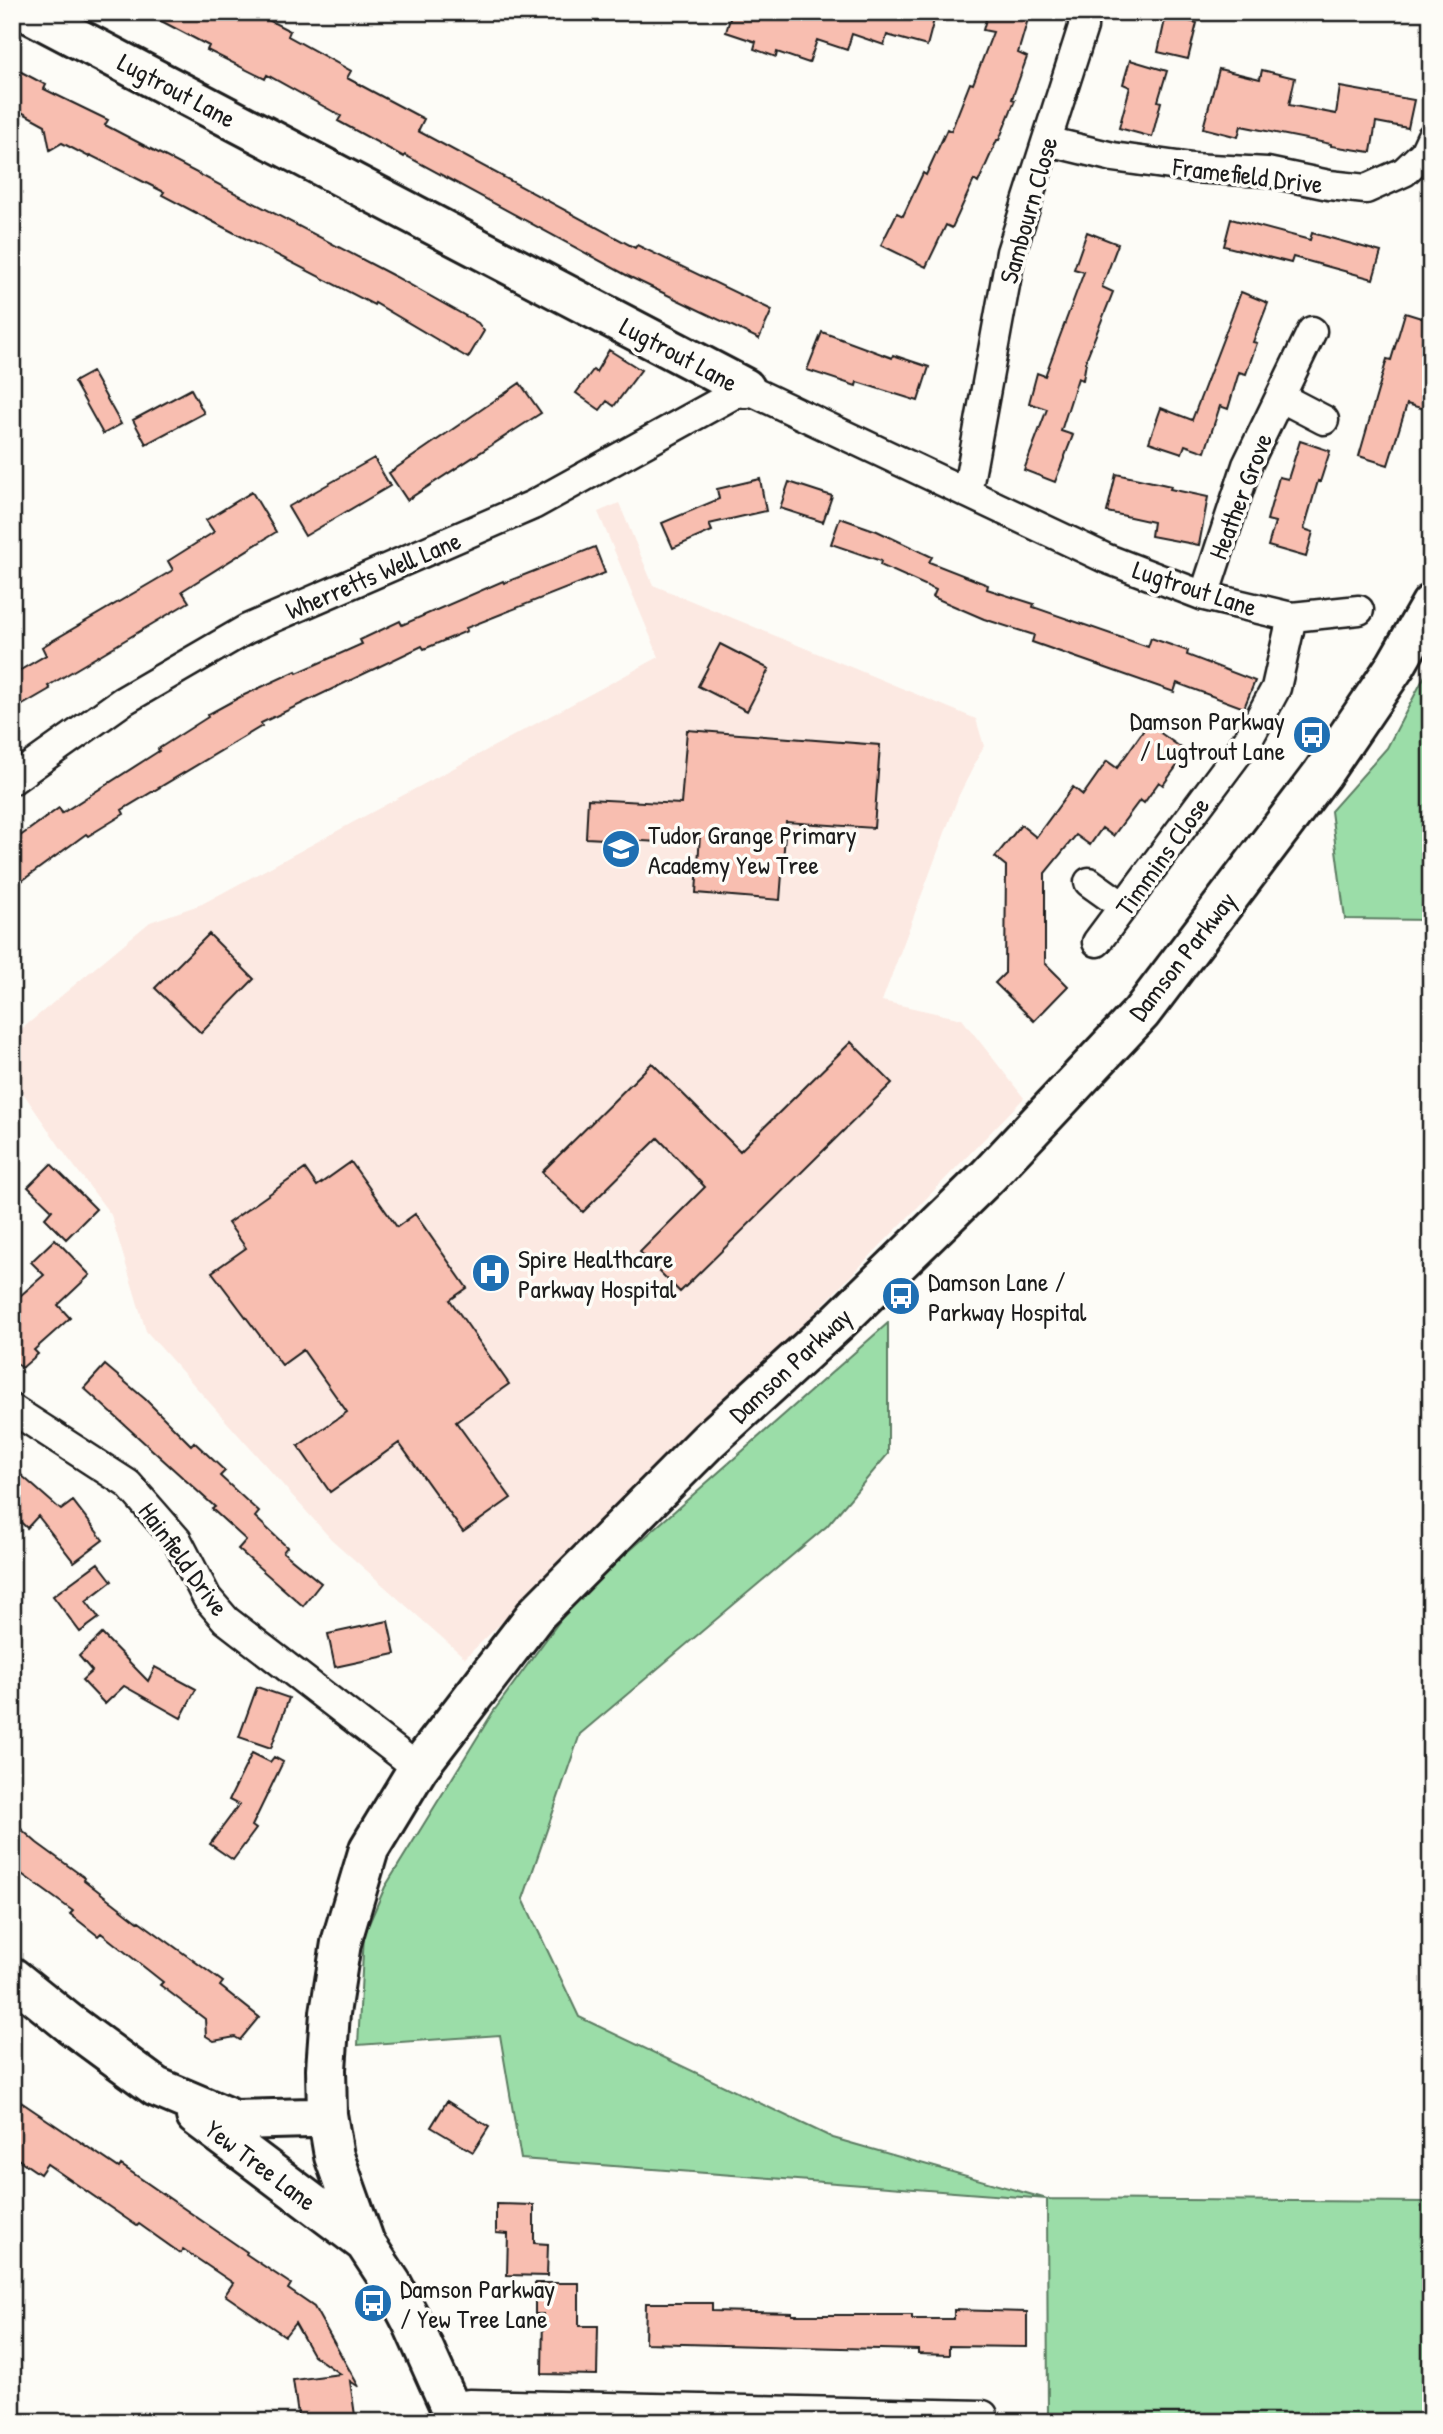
<svg xmlns="http://www.w3.org/2000/svg" width="1443" height="2434" font-family="'Patrick Hand',sans-serif">
	<rect width="100%" height="100%" fill="#fdfcf7"/>
	<filter id="ink" filterUnits="userSpaceOnUse"><feTurbulence type="fractalNoise" baseFrequency=".0143" numOctaves="2"/><feDisplacementMap in="SourceGraphic" scale="14" xChannelSelector="R" yChannelSelector="G"/><feConvolveMatrix kernelMatrix="1 2 1 2 8 2 1 2 1" color-interpolation-filters="sRGB"/></filter>
	<g filter="url(#ink)">
		<path fill="#fce9e2" d="M619,503L653,585L976,719L984,746L959,795L882,1001L962,1019L1024,1098L699,1432L465,1658L331,1539L146,1331L111,1215L65,1154L12,1077V1037L150,922L202,904L659,657L598,512Z"/>
		<path fill="#9bdda8" stroke="#5c7c62" stroke-width="2" d="M1431,664V920L1345,919L1331,811L1387,748Z
			M888,1323V1454L827,1526L580,1734L523,1899L579,2017L833,2138L1047,2199L1431,2202V2422H1048L1047,2199L521,2159L500,2035L358,2045L364,1935L385,1887L493,1712L577,1597Z"/>
		<path fill="#f8beb0" stroke="#1c1c1c" stroke-width="2" d="M144,12H253L290,31L288,36L351,71L347,78L424,119L418,131L635,248L637,245L772,310L759,339L628,276L405,155L404,157L338,121L341,116L267,75L265,79L207,50L209,46Z
			M732,12H936L927,46L887,35L884,45L852,34L847,50L817,40L809,63L777,52L776,57L754,49L756,42L726,32Z
			M988,12H1030L1018,53L1027,57L1012,99L1015,100L999,140H997L978,183L974,180L952,228L946,225L926,267L881,245L897,213L903,216L923,173L926,175L947,129L951,131L970,83L973,84L993,32L983,30Z
			M1166,15L1197,23L1188,59L1158,52Z
			M1130,60L1167,71L1158,101L1161,102L1152,137L1119,128L1130,87L1123,84Z
			M12,67L46,85L44,89L108,120L105,125L396,277L478,323L484,331L468,358L375,303L374,305L223,227L162,195L164,192L90,155L89,157L62,143L50,150L45,125L12,107Z
			M1219,69L1260,79L1262,70L1295,78L1289,105L1336,114L1340,87L1414,100L1408,128L1376,122L1371,152L1331,146V144L1241,126L1238,137L1203,128Z
			M1231,219L1310,240L1312,233L1381,252L1373,279L1293,257L1291,263L1224,246Z
			M1087,232L1118,244L1102,287L1113,292L1087,357L1083,380L1078,378L1061,431L1073,435L1055,482L1024,470L1047,409L1029,403L1037,373L1045,376L1084,272L1074,269Z
			M1241,292L1268,303L1253,342L1257,343L1246,374L1239,372L1228,409L1220,406L1205,452L1185,445L1182,453L1149,442L1161,408L1192,420Z
			M1405,313L1431,321V411L1407,404L1388,465L1359,456L1387,359L1391,360Z
			M822,332L892,358L893,355L929,367L918,401L857,382L856,386L807,370Z
			M609,350L641,370L614,406L607,401L600,410L576,393L593,370L596,372Z
			M92,372L121,424L103,434L74,382Z
			M520,383L541,413L407,500L389,473Z
			M191,389L204,413L146,444L133,420Z
			M1300,441L1330,451L1320,482L1318,481L1304,529L1313,532L1306,557L1268,546L1275,522L1267,520L1279,477L1288,479Z
			M374,458L390,486L305,536L288,507Z
			M1116,474L1171,486L1170,489L1208,497L1199,545L1151,536L1153,522L1107,512Z
			M760,479L766,511L709,524L712,531L673,548L662,523L719,499L717,489Z
			M789,482L832,496L823,522L780,508Z
			M252,492L276,532L182,591L189,602L48,686L50,689L12,711V675L46,655L42,647L173,570L168,561L214,532L206,520Z
			M840,518L877,531L932,557L929,562L988,585L987,589L1034,604L1033,607L1148,647L1151,638L1188,651L1187,655L1255,681L1244,708L1177,683L1174,692L1032,642L1034,635L984,619L933,597L936,590L880,565L881,561L831,544Z
			M595,547L605,573L466,628L467,631L424,649L422,646L261,723L262,726L122,810L124,814L88,836L86,834L12,888V842L59,808L62,813L159,751L158,749L208,717L207,715L240,697L296,671L297,673L362,644L360,640L400,621L402,625L503,581L504,583Z
			M720,644L769,669L747,711L698,686Z
			M1148,724L1187,752L1163,785L1159,782L1144,803L1140,800L1113,836L1102,828L1090,845L1076,835L1045,873V963L1068,986L1034,1021L995,983L1005,973L1006,866L995,857L1021,825L1036,837L1073,787L1083,795L1107,761L1117,768Z
			M687,730L880,745L874,828L786,822L780,900L696,893L700,835L660,831V842L586,838L588,799L681,804Z
			M209,934L254,979L201,1033L155,988Z
			M851,1042L892,1083L680,1292L640,1252L705,1187L658,1138L583,1212L542,1172L652,1063L740,1151Z
			M351,1162L397,1227L415,1214L467,1288L450,1300L509,1384L456,1422L511,1498L463,1532L399,1443L330,1492L298,1446L347,1412L303,1350L282,1365L212,1272L246,1248L228,1223L305,1169L317,1186Z
			M51,1164L96,1209L66,1239L45,1218L52,1210L28,1187Z
			M55,1239L90,1275L58,1305L70,1318L34,1350L38,1354L22,1368L18,1364L12,1369V1303L44,1275L31,1262Z
			M105,1365L145,1399L191,1445L194,1442L225,1471L220,1476L259,1512L255,1517L287,1547L283,1552L321,1583L303,1606L238,1549L246,1540L212,1509L215,1507L84,1388Z
			M12,1467L61,1510L73,1501L103,1540L74,1562L38,1516L27,1528L12,1514Z
			M98,1563L112,1581L86,1601L99,1618L80,1632L53,1596Z
			M388,1621L395,1654L335,1667L328,1634Z
			M102,1634L148,1681L155,1667L196,1689L181,1718L124,1686L105,1704L82,1680L92,1671L79,1656Z
			M257,1687L289,1698L271,1748L239,1737Z
			M252,1753L270,1762L274,1757L283,1762L252,1826L256,1829L233,1860L210,1844L239,1805L229,1800Z
			M12,1821L37,1843L85,1878L84,1880L138,1922L139,1921L223,1982L220,1986L259,2017L240,2040L235,2037L214,2041L206,2036L205,2019L160,1985L163,1982L101,1933L98,1936L70,1914L73,1911L12,1867Z
			M12,2096L119,2168L121,2165L247,2252L246,2254L291,2284L288,2289L314,2307L359,2387L350,2381L356,2422H299L293,2380L340,2374L313,2355L295,2323L285,2336L225,2295L233,2283L183,2249L180,2253L139,2224L137,2226L47,2164L40,2174L12,2155Z
			M447,2101L489,2127L473,2152L431,2127Z
			M496,2204L534,2205V2243L548,2244L547,2276L507,2275L508,2234L496,2233Z
			M535,2283H579V2326H598L597,2375L542,2374L543,2314H535Z
			M646,2303H712V2311L792,2313V2315H912V2319H954V2310L1027,2312V2347L949,2346V2355L918,2354V2350L645,2343Z"/>
		<g fill="none" stroke-linecap="round" stroke-linejoin="round">
			<defs>
				<path id="street" d="M1047,141L1113,157L1192,168L1267,172L1329,185L1366,189L1404,172L1424,153L1431,138
					M1280,397L1312,331
					M967,493L1011,252L1083,27V12
					M1204,596L1247,465L1280,397L1324,420
					M12,780L123,701L247,629L533,505L745,388L1105,558L1204,596L1292,617L1359,610
					M1089,882L1124,907
					M1097,942L1249,738L1276,688L1292,617
					M12,1409L128,1484L177,1540L207,1598L226,1620L418,1768
					M450,2407L469,2404L983,2415"/>
				<path id="secondary" d="M27,12L745,388
					M12,1977L69,2023L156,2087L234,2120L310,2118L327,2114
					M196,2116L365,2243
					M453,2422L450,2407L412,2322L392,2284L365,2243L334,2156L327,2114L326,2069L330,2013L341,1943L369,1849L418,1768L537,1613L708,1441L838,1322L988,1176L1141,1013L1322,774L1396,665L1431,604"/>
			</defs>
			<use href="#street" stroke="#1c1c1c" stroke-width="33"/>
			<use href="#secondary" stroke="#1c1c1c" stroke-width="44"/>
			<use href="#street" stroke="#fdfcf7" stroke-width="28"/>
			<use href="#secondary" stroke="#fdfcf7" stroke-width="38"/>
		</g>
	</g>
	<defs>
		<symbol id="bus-disc" viewBox="-11 -11 22 22"><circle r="9.5" fill="#1f6fb2" stroke="#fdfcf7"/><path d="M-5-6H5V4H4V6H2V4H-2V6H-4V4H-5ZM-3.5-4V0h7V-4ZM-3.5 1.2v1.5H-2V1.2ZM2 1.2v1.5H3.5V1.2Z" fill="#fff"/></symbol>
		<symbol id="school-disc" viewBox="-11 -11 22 22"><circle r="9.5" fill="#1f6fb2" stroke="#fdfcf7"/><path d="M0-5L7-2L0 1L-7-2ZM-4 1L0 2.5L4 1V4Q0 6-4 4Z" fill="#fff"/></symbol>
		<symbol id="hospital-disc" viewBox="-11 -11 22 22"><circle r="9.5" fill="#1f6fb2" stroke="#fdfcf7"/><path d="M-5-5h3v3.5h4V-5h3V5h-3V1.5h-4V5h-3Z" fill="#fff"/></symbol>
	</defs>
	<g fill-rule="evenodd">
		<use href="#bus-disc" x="1290" y="713" width="44" height="44"/>
		<use href="#school-disc" x="599" y="827" width="44" height="44"/>
		<use href="#hospital-disc" x="469" y="1251" width="44" height="44"/>
		<use href="#bus-disc" x="879" y="1274" width="44" height="44"/>
		<use href="#bus-disc" x="351" y="2281" width="44" height="44"/>
	</g>
	<g text-anchor="middle" dominant-baseline="central" stroke-width="7" stroke-linejoin="round" paint-order="stroke">
		<g font-size="26" fill="#1c1c1c" stroke="#fdfcf7">
			<text transform="translate(177 90) rotate(28)">Lugtrout Lane</text>
			<text transform="translate(1248 175) rotate(7)">Framefield Drive</text>
			<text transform="translate(1028 210) rotate(-74)">Sambourn Close</text>
			<text transform="translate(679 354) rotate(28)">Lugtrout Lane</text>
			<text transform="translate(1240 496) rotate(-69)">Heather Grove</text>
			<text transform="translate(373 575) rotate(-23)">Wherretts Well Lane</text>
			<text transform="translate(1195 588) rotate(18)">Lugtrout Lane</text>
			<text transform="translate(1162 856) rotate(-54)">Timmins Close</text>
			<text transform="translate(1182 956) rotate(-52)">Damson Parkway</text>
			<text transform="translate(790 1365) rotate(-43)">Damson Parkway</text>
			<text transform="translate(184 1559) rotate(54)">Hainfield Drive</text>
			<text transform="translate(261 2165) rotate(37)">Yew Tree Lane</text>
		</g>
		<g font-size="26" fill="#1c1c1c" stroke="#fdfcf7" text-anchor="start">
			<text x="1285" y="720" text-anchor="end">Damson Parkway<tspan x="1285" dy="30">/ Lugtrout Lane</tspan></text>
			<text x="648" y="834">Tudor Grange Primary<tspan x="648" dy="30">Academy Yew Tree</tspan></text>
			<text x="518" y="1258">Spire Healthcare<tspan x="518" dy="30">Parkway Hospital</tspan></text>
			<text x="928" y="1281">Damson Lane /<tspan x="928" dy="30">Parkway Hospital</tspan></text>
			<text x="400" y="2288">Damson Parkway<tspan x="400" dy="30">/ Yew Tree Lane</tspan></text>
		</g>
	</g>
	<rect width="1443" height="2434" fill="none" stroke="#fdfcf7" stroke-width="42"/>
	<rect x="21" y="21" width="1401" height="2392" fill="none" stroke="#1c1c1c" stroke-width="2.5" filter="url(#ink)"/>
</svg>
